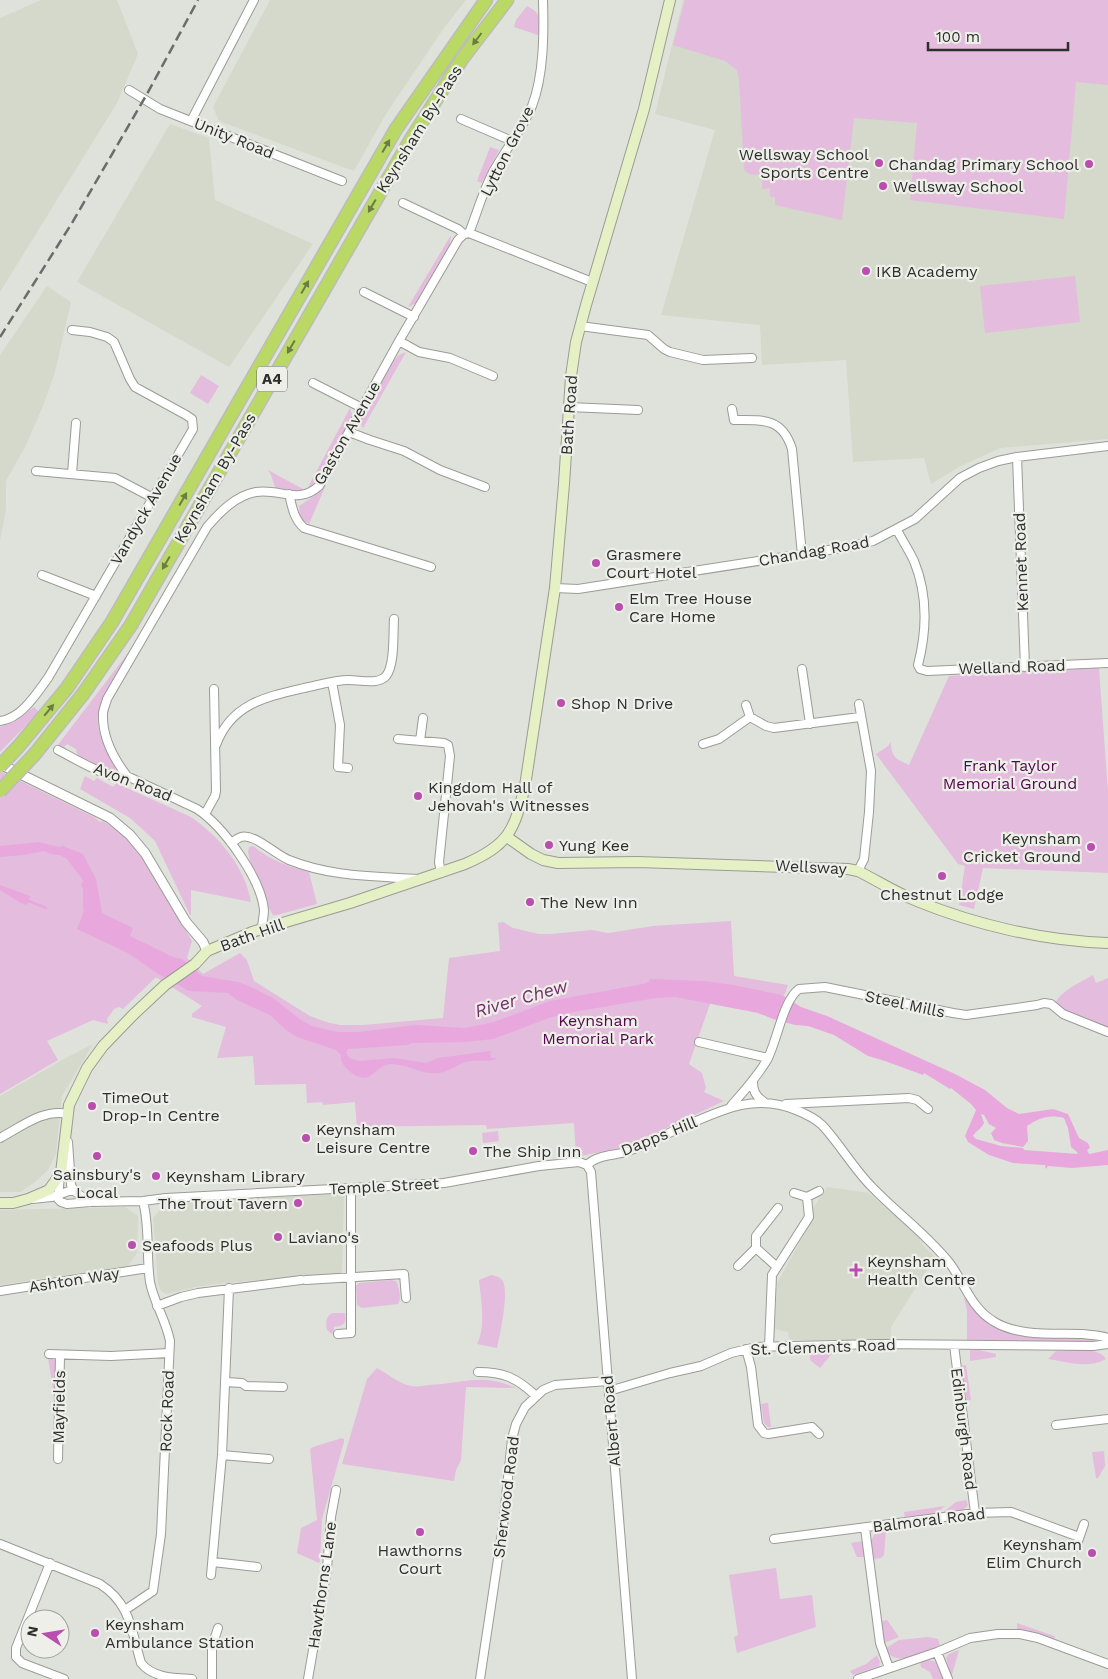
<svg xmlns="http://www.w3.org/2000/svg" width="1108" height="1679" font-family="'Work Sans',sans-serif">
	<rect width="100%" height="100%" fill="#dfe2db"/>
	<path fill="#d4d9cb" d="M41,0H117L138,54L117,103L0,292V18Z
		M270,0H466L444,28L386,114L354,171L219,121L213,107Z
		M683,0H1108V439L1000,448L959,467L931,484L924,458L853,462L846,360L762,365L760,325L661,315L715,130L655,114Z
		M170,124L209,138L215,200L313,244L229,367L77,282Z
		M47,286L71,302L55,372L43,406L25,447L6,481V509L0,541V355Z
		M93,1044L62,1096L56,1154L48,1170L35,1182L21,1192H0V1096L62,1060Z
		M827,1187L869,1193L888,1210L913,1228L924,1246L935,1257L891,1327V1340H789L788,1332L775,1329L777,1283L814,1217L813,1208Z
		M341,1193L344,1195L342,1274L224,1283L195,1287L166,1294L161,1291L158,1284L153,1218L165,1204Z
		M125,1207L138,1216L137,1253L128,1266L0,1285V1210Z"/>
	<path fill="#e4bcdd" d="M685,0H1108V85L1076,82L1064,219L910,200L917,123L854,118L842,220L775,205V197H770V188L762,189V175C754,174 748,176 744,169L739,79L737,70L725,61L673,45Z
		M527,6L535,11L540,17L541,36L514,27L516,20Z
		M490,147L499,150L482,183L477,181Z
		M451,235L450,245L419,299L416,303L408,307Z
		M1075,276L1080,322L985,333L980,286Z
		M406,352L363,428L361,424L362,417L394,360L399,355Z
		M201,375L219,386L208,404L190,393Z
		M350,408L352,414L351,419L317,480L306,491Z
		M268,470L303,489L302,491L276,488C272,482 273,476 268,470Z
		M328,480L309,524L304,521L300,517L299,506L317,494Z
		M128,653L129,655C118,674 95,702 98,725C100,740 110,754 116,768L113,772L78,756L76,749L67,744L64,747L57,746Z
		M1099,668L1108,792V873L983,868L974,909L959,905L965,866L958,864L876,754L888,746L891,742C891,757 896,759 909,765L949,676Z
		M34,707L39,712L0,752V727L22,716Z
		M0,771L94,817L100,822L103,821L122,833L140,851L192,941L187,958L203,974L240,953L247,960L254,981L310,1016L326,1022L340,1025H363L443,1018L449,958L500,951L498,923L503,922L513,928L539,934H551L592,930L608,933L653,926L731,921L734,976L788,985L784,996L717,984L689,1064L702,1073L706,1088L704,1092L724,1101L628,1146L576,1157L574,1123L487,1129L486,1125L357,1127L355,1102L323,1105L322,1102L307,1103L306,1084L255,1085L253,1056L217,1058L226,1027L192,1017V1014L202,1006L156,977L123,1009L119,1007L114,1009L107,1019L108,1024L93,1020L47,1041L58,1060L0,1094Z
		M85,776L94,781L97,778L113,787L116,783L191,817C219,836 245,867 251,902L191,890V915H190L155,841L130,818L80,789Z
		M253,846C270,860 288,867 309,872L317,904L277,915H273L256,885L248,852L249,847Z
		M1093,975L1096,983L1108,978V1028L1059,1009L1054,1006C1059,991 1080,983 1093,975Z
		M498,1131L499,1141L483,1143L482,1133Z
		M491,1275C495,1276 499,1276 502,1280C510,1289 500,1335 497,1348L477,1344C486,1327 481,1299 479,1280Z
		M391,1280L396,1281C399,1287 402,1298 398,1304L362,1308L357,1305L356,1286L359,1283Z
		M964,1298L967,1299L983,1319L995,1326L1097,1337L1104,1339L1097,1342L967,1340V1310Z
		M333,1313H345C347,1323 344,1326 334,1327V1332L332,1334L327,1330C326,1323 325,1316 333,1313Z
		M975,1349L996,1354V1357L970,1361V1350Z
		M834,1351L820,1368L810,1360V1352Z
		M1056,1351C1070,1351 1099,1346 1106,1359C1089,1369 1067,1362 1048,1359Z
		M48,1358L53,1359L57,1362L55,1426L53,1388Z
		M966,1365L971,1400L965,1401L960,1366Z
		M377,1368C388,1374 399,1384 412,1386C417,1387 423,1386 428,1385C463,1384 481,1372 516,1388L466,1387L461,1460L456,1470L454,1481L342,1464L367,1379Z
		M768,1403L771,1427H768L764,1423L761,1404Z
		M342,1438L344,1439V1442L322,1519L320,1561L319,1563L297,1553L301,1528L317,1520L310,1449L313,1447Z
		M1104,1451L1105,1466L1098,1478H1096L1092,1452Z
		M966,1500L968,1505L963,1510L941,1514L956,1502Z
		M945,1506L936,1514L905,1518L904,1512Z
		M886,1531L884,1555L881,1558L873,1559L871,1541L875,1533Z
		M863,1541L865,1557H857L851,1543Z
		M776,1568L780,1599L812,1595L816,1627L737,1653L734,1637L738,1635L729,1575Z
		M887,1620L899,1637L884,1643L882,1621Z
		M1017,1623L1054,1636L1055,1637L1054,1639L1037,1633L1017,1630Z
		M928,1637L938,1639L940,1646C925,1651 893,1670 886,1648L899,1640Z
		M959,1650L952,1675L951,1676L946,1658L949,1654Z
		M877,1655L880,1662L879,1666L853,1675L850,1671L866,1664Z
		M922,1660C939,1659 938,1665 943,1679H933L930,1672L921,1667L920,1661Z"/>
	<path fill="#e8a8de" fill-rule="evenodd" d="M39,842L59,847L63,846L83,854L96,879L102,913L133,928L130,936L173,957L182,959L202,976L238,982L249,986L273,998L301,1020L312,1026L337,1032H358L416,1025L465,1028L494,1022L550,1001L643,984L649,982L650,979L705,981L733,985L782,995L801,1007L827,1016L955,1074L985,1090L1007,1108L1019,1114L1053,1109L1068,1114L1079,1138L1088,1143L1090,1148L1087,1150L1089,1154L1108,1150V1165L1072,1168L1048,1166L1046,1169L1045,1165L1013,1163L989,1155L968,1142L965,1136L976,1110L971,1104L951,1088L950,1089L924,1073L923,1075L885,1061L868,1056L834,1035L808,1026L795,1025L773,1019L758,1013L675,997L656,998L567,1013L549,1018L493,1039L466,1042L412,1043L407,1045L348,1049L346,1052L349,1058L359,1061L394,1058L426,1063L438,1058L490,1051H493L490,1052L491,1058H497C490,1063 479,1060 471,1061C459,1062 450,1072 439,1073C422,1075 409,1065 393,1064C374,1062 374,1090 349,1071C344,1066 340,1062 341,1055L336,1050L297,1037L286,1030L270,1015L237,1000L228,993L189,991L157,973L128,953L77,929L84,911L83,910V888L81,886L83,880L66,858L59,855L51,854L44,851L24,855L0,857V846ZM981,1114L984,1115L989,1124L996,1128L991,1133L994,1140L1002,1143L1023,1147L1028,1141L1027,1126C1039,1118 1049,1114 1064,1118L1068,1128L1071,1147L1077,1152L1078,1154L1024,1150L1023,1148L1001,1146L976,1139L973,1136C976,1131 982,1128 984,1123Z
		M0,885L30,896L27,905L21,903L0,890Z"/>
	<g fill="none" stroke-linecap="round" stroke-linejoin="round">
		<path stroke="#e8a8de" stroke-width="2.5" d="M26,900L46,908"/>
		<defs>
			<path id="minor" d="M129,90L160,109L342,181
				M461,119L512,141
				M191,121L254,0
				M403,203L458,229L464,234L469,233L592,282
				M469,233C477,213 483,191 493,172C505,150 522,130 532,106C544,75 544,33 543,0
				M364,292L414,317
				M580,326L648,335L664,349L670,352L703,360L752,358
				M399,341L419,352L450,358L493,376
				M313,383L362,408
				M569,407L638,410
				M732,409L734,420C762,420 782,417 792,449L802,555
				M349,432L370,440L404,451L440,470L485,487
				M1017,457L1025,667
				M36,471L115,478L153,498
				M72,474L76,423
				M289,494C292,507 294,519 304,528L431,567
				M897,530C902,540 909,550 914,561C928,595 927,630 918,665L920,669L927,671L1108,663
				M42,575L96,596
				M555,588L578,589L848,547L873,541L915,519L960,478L979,468L998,461L1017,457L1108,446
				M802,669L810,724
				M332,682L340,725L338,767L348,768
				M746,705L750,717
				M0,721C22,718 36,694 48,678L193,429L192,419L186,415L135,387L130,379L114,342L107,337L90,332L72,330
				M398,739L444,743L448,745L450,756L439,862L441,873
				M420,741L423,718
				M703,744L719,739L750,717L766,726L774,728L860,717
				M216,745C231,704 265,697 304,688C319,685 334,680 349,680C360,680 378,685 386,676C395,665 393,633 394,619
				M58,750C74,758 110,781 127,776L197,809C223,826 261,878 264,910C264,916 262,923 262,929
				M127,776C114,759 102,736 103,714C103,709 106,704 107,699L207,527C220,512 235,496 256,492C280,488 298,505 319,486L399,341L458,240L464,234
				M205,814L215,796L216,791L214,689
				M231,843C234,841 238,838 241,837C254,833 276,855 289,860C331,877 374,876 418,879
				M858,871L864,859L869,812L871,771L859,704
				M699,1042L768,1058
				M753,1081C753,1092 756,1096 764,1102
				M786,1104L909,1098L917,1100L928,1109
				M731,1106C744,1091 757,1077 767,1060C777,1042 783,1000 799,989L825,987L953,1013L966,1015L1037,1005L1044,1003L1051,1004L1063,1014L1108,1032
				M0,1138C21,1127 44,1108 68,1114
				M68,1142L71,1185L74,1191L90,1202
				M587,1165C598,1154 615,1156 629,1151C646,1144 662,1136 678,1129C718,1112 752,1092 796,1110C806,1114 815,1118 822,1125C840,1144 853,1168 872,1187C897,1213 925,1233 948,1261C964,1281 970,1307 993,1321C1018,1337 1054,1333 1082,1334C1090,1335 1100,1335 1108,1338
				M587,1165L591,1172L632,1679
				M60,1175L58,1199L61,1202L67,1204L90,1202L143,1201L166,1198L444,1183L539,1166L579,1162L587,1165
				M794,1193L807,1197L819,1191
				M32,1199L52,1197L69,1191H74
				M756,1248L777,1267
				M738,1266L756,1248V1236L778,1208
				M306,1280L404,1274L406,1298
				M0,1291L148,1268
				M157,1306L181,1297L198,1293L301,1280
				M338,1334L351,1333V1189
				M954,1345L975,1513
				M769,1347L772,1275L809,1217L807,1197
				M746,1349L751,1367L758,1425L764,1433L768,1434L812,1427L819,1434
				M49,1354L111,1356L169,1353
				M478,1372C504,1372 517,1378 536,1396
				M226,1382L242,1383L246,1386L283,1387
				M609,1391L670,1373L701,1366L731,1353L756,1347L878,1344L1093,1346L1108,1344
				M1056,1425L1108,1419
				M222,1455L269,1459
				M58,1459L60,1355
				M865,1528L880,1643L889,1668
				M774,1539L975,1513L1011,1512L1079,1537
				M0,1544L100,1584C131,1604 131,1630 141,1663C153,1678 174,1678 192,1679
				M1076,1547L1084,1524
				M213,1562L257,1567
				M50,1563L16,1648V1657L22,1663L64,1679
				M211,1575L222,1455L229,1288
				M125,1610L153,1591L161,1534L170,1341C166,1320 154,1303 150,1282C146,1255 150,1228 143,1201
				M937,1652L948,1679
				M212,1679V1646L218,1628
				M308,1679L327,1569L331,1517L336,1490
				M480,1679L503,1526L512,1439L516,1424L525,1407L543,1390L555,1385L608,1381
				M858,1679L937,1652L970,1638L998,1634H1020L1038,1638L1108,1664"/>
			<path id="tertiary" d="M0,764L110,818L130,835L145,853L186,922L203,942L207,951"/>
			<path id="secondary" d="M507,837L531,854L543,860L558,863L638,862L848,869L858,871C878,881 896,893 917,901C976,925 1044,941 1108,943
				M0,1203H13L28,1199L49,1190L61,1173L69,1105L87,1068L103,1046L133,1015L165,985L195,964L207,951L252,932L350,903L465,864C509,845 514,831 525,786L555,588L564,484L571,376L576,342L586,305L644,109L670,0"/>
			<path id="trunk" d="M18,747L67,688L112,622L396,129L486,0
				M34,755L83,694L131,625L411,139L462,59L507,0"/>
		</defs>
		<use href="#minor" stroke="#9a9c95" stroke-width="10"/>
		<use href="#tertiary" stroke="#9a9c95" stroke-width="11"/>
		<use href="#secondary" stroke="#9a9c95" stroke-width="12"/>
		<use href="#trunk" stroke="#bcbcbc" stroke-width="15"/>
		<use href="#minor" stroke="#fff" stroke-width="8"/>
		<use href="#tertiary" stroke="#fff" stroke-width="9"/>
		<use href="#secondary" stroke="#e5f0c5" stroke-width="10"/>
		<use href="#trunk" stroke="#bad864" stroke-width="12"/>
		<path stroke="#6a6c68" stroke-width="2.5" stroke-dasharray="10 5" stroke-linecap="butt" d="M0,337L72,223L147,94L198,0"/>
		<defs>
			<path id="trunk-bridge" d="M0,766L18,747
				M0,791L34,755"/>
		</defs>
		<use href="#trunk-bridge" stroke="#bcbcbc" stroke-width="15" stroke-linecap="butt"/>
		<use href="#trunk-bridge" stroke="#bad864" stroke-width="12"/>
	</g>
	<defs><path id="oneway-solid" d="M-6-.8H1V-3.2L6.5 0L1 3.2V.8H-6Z" transform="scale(1.25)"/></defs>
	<g fill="#6d7b46">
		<use href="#oneway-solid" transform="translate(477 39) rotate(127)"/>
		<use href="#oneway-solid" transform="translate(386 146) rotate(-60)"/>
		<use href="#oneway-solid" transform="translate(372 206) rotate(120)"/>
		<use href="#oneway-solid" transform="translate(305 287) rotate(-60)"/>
		<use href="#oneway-solid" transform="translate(291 347) rotate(120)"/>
		<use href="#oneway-solid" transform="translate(183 499) rotate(-60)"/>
		<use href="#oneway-solid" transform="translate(166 563) rotate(120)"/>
		<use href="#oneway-solid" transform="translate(49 710) rotate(-50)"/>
	</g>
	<g fill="#ba4eae" stroke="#edefe8" stroke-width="2">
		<circle cx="879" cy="163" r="5"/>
		<circle cx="1089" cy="164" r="5"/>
		<circle cx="883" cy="186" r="5"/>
		<circle cx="866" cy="271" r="5"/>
		<circle cx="596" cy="563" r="5"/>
		<circle cx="619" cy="607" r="5"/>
		<circle cx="561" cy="703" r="5"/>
		<circle cx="418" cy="796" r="5"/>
		<circle cx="549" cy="845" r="5"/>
		<circle cx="1091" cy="847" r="5"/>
		<circle cx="942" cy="876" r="5"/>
		<circle cx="530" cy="902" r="5"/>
		<circle cx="92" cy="1106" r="5"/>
		<circle cx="306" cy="1138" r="5"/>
		<circle cx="473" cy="1151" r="5"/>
		<circle cx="97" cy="1156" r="5"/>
		<circle cx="156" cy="1176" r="5"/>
		<circle cx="298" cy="1203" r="5"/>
		<circle cx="278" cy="1237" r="5"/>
		<circle cx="132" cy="1245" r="5"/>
		<path d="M853.5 1262.5h5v5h5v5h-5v5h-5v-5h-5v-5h5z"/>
		<circle cx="420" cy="1532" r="5"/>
		<circle cx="1092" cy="1553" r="5"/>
		<circle cx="95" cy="1633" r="5"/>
	</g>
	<g text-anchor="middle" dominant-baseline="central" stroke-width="4.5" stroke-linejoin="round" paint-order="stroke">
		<rect fill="#edefe8" stroke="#676965" stroke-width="1" x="257" y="366.5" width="30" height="25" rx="4"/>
		<g font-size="15" font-weight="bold" fill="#2e2f2d">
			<text x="272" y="379">A4</text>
		</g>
		<g font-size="16" fill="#2e2f2d" stroke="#edefe8">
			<text transform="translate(419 129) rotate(-58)">Keynsham By-Pass</text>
			<text transform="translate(234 138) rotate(22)">Unity Road</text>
			<text transform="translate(507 151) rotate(-63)">Lytton Grove</text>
			<text transform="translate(569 415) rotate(-86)">Bath Road</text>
			<text transform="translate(347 433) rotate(-60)">Gaston Avenue</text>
			<text transform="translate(215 478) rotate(-60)">Keynsham By-Pass</text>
			<text transform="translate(146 509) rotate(-60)">Vandyck Avenue</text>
			<text transform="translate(814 551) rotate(-10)">Chandag Road</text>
			<text transform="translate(1021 562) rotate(-92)">Kennet Road</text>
			<text transform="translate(1012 667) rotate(-2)">Welland Road</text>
			<text transform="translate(133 782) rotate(21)">Avon Road</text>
			<text transform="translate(811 867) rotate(3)">Wellsway</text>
			<text transform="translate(252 935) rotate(-20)">Bath Hill</text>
			<text transform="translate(905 1004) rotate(12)">Steel Mills</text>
			<text transform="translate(659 1136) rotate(-22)">Dapps Hill</text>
			<text transform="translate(384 1186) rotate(-3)">Temple Street</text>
			<text transform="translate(74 1280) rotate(-9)">Ashton Way</text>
			<text transform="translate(823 1347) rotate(-2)">St. Clements Road</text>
			<text transform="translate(59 1407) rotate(-89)">Mayfields</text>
			<text transform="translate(167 1411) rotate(-88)">Rock Road</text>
			<text transform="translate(611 1421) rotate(-95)">Albert Road</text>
			<text transform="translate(964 1429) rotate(83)">Edinburgh Road</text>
			<text transform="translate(506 1497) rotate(-83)">Sherwood Road</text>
			<text transform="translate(929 1520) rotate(-7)">Balmoral Road</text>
			<text transform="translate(322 1585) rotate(-82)">Hawthorns Lane</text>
		</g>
		<g font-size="16" fill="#2e2f2d" stroke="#edefe8" text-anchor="start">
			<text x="869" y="154" text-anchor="end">Wellsway School<tspan x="869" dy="18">Sports Centre</tspan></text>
			<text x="1079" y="164" text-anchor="end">Chandag Primary School</text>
			<text x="893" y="186">Wellsway School</text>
			<text x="876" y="271">IKB Academy</text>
			<text x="606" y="554">Grasmere<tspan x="606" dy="18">Court Hotel</tspan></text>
			<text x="629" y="598">Elm Tree House<tspan x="629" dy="18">Care Home</tspan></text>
			<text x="571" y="703">Shop N Drive</text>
			<text x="428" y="787">Kingdom Hall of<tspan x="428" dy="18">Jehovah's Witnesses</tspan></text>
			<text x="1081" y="838" text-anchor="end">Keynsham<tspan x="1081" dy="18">Cricket Ground</tspan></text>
			<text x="559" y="845">Yung Kee</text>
			<text x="942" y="894" text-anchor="middle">Chestnut Lodge</text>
			<text x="540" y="902">The New Inn</text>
			<text x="102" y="1097">TimeOut<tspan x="102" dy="18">Drop-In Centre</tspan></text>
			<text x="316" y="1129">Keynsham<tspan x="316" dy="18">Leisure Centre</tspan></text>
			<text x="483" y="1151">The Ship Inn</text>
			<text x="97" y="1174" text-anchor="middle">Sainsbury's<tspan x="97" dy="18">Local</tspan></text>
			<text x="166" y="1176">Keynsham Library</text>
			<text x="288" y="1203" text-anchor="end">The Trout Tavern</text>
			<text x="288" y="1237">Laviano's</text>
			<text x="142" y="1245">Seafoods Plus</text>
			<text x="867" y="1261">Keynsham<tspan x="867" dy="18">Health Centre</tspan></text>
			<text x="1082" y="1544" text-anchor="end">Keynsham<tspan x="1082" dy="18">Elim Church</tspan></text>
			<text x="420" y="1550" text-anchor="middle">Hawthorns<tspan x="420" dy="18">Court</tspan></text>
			<text x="105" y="1624">Keynsham<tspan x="105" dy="18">Ambulance Station</tspan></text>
		</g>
		<g font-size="16" fill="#54074e" stroke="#edefe8">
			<text x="1010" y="765">Frank Taylor<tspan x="1010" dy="18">Memorial Ground</tspan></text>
			<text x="598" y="1020">Keynsham<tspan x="598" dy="18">Memorial Park</tspan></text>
		</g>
		<g font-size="18" font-style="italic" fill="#752c6d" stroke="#edefe8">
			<text transform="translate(521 998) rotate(-16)">River Chew</text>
		</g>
	</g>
	<g transform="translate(45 1634) rotate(282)"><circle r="24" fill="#edefe8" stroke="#a1a29d"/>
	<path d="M0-4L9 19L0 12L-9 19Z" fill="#ba4eae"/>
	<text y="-8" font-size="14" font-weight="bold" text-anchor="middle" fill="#2e2f2d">N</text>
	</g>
	<path d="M928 42v8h140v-8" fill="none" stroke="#2e2f2d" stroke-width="2.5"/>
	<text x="936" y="42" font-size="15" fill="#2e2f2d" stroke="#edefe8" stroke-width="4" paint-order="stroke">100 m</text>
</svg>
